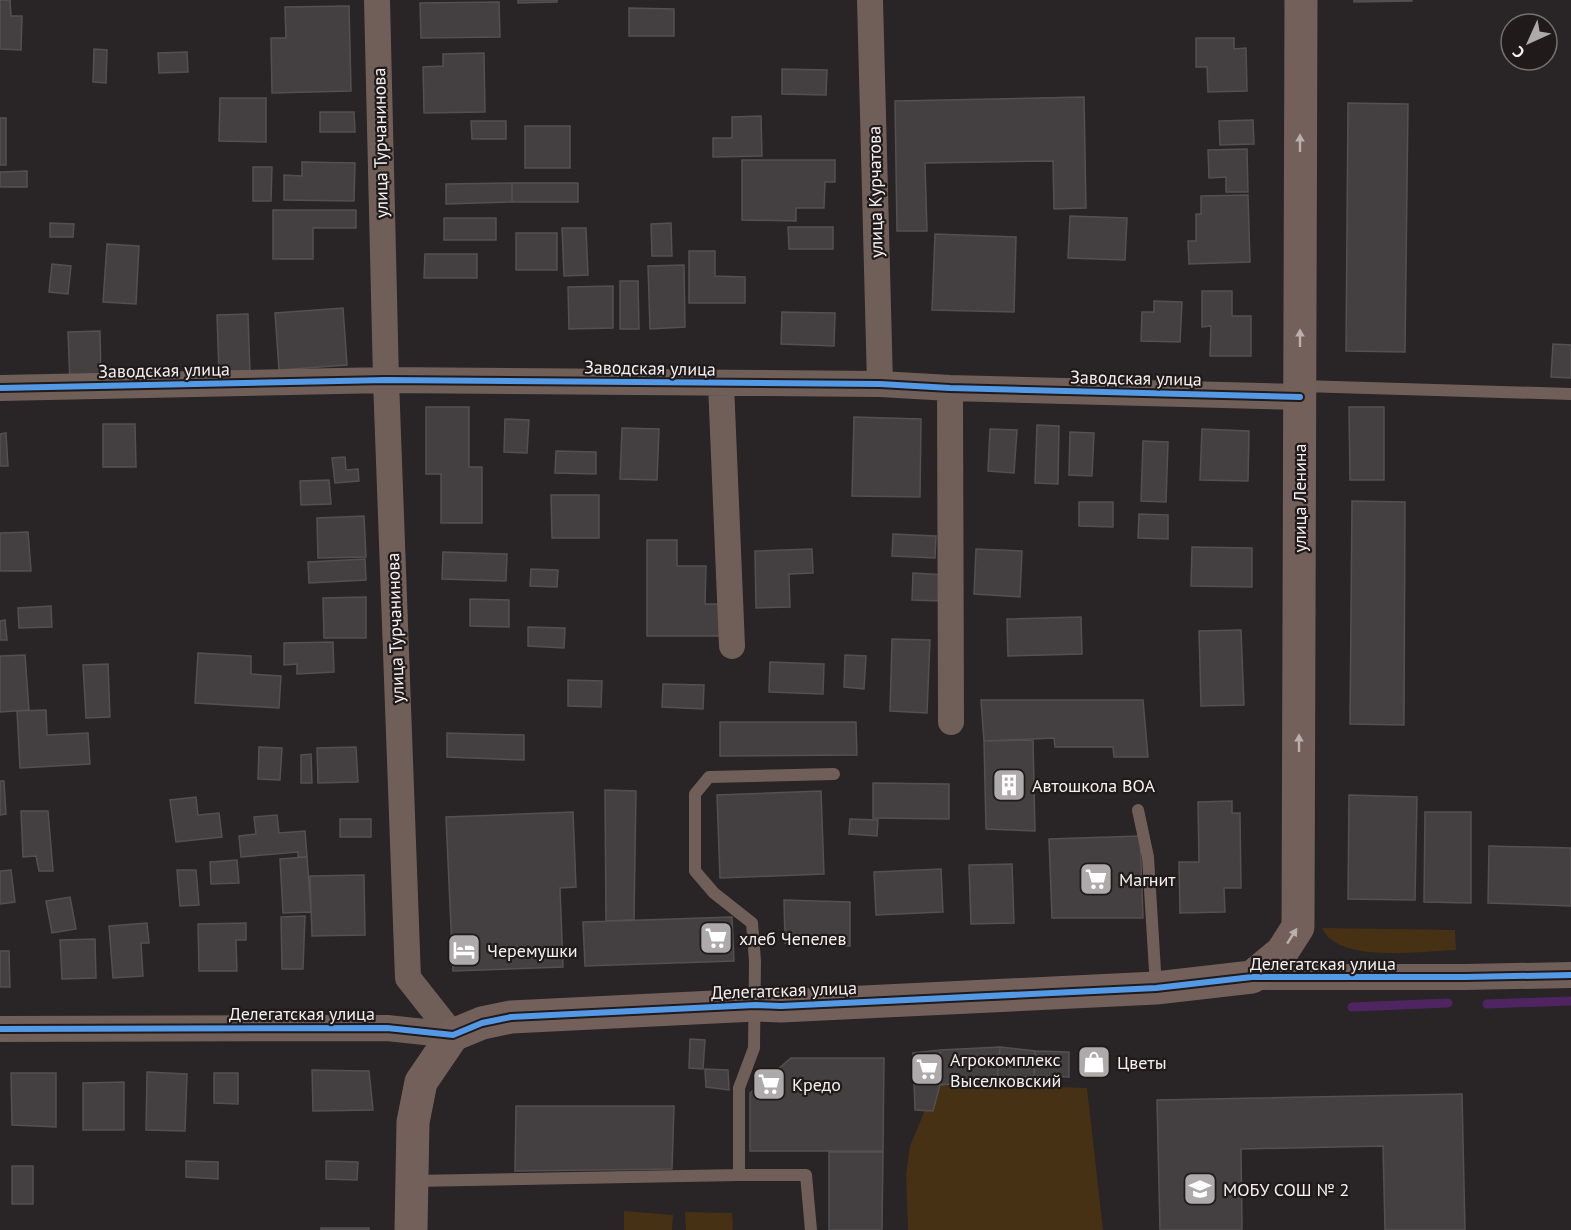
<svg xmlns="http://www.w3.org/2000/svg" width="1571" height="1230" font-family="'PT Sans',sans-serif">
	<rect width="100%" height="100%" fill="#292425"/>
	<path fill="#463115" d="M1322,928L1455,930L1456,950C1421,951 1338,964 1322,928Z
		M962,1083L1087,1088L1103,1230H908L906,1175L910,1146L925,1110L933,1111L940,1085Z
		M624,1211L673,1215L672,1230H624Z
		M685,1212L732,1213L733,1230H686Z"/>
	<g fill="none" stroke-linecap="round" stroke-linejoin="round">
		<path stroke="#4e2560" stroke-width="9" d="M1487,1004L1571,1001
			M1352,1007L1448,1003"/>
	</g>
	<path fill="#444041" stroke="#545051" stroke-width="1.5" d="M0,0H10L11,16H22L21,50L0,49Z
		M518,0H557V2L518,3Z
		M1354,0H1412V1L1354,2Z
		M499,2L500,37L421,38L420,3Z
		M349,6L351,91L272,93L271,38H286L285,7Z
		M629,8L674,9V36H629Z
		M1196,38H1234V49L1246,48L1247,91L1208,92L1207,67H1196Z
		M94,49L107,50L106,83L93,82Z
		M187,52L188,72L159,73L158,53Z
		M484,53L485,112L424,113L423,67L443,66V54Z
		M782,69L827,70L826,95L782,94Z
		M1084,97L1086,208L1054,209L1053,161L925,163L927,231H897L895,101Z
		M220,98H266V142L219,141Z
		M1348,103L1408,104L1405,352L1346,351Z
		M320,112H354L355,132H320Z
		M761,116L762,156L713,157V138H732V117Z
		M0,118H6V165H0Z
		M1253,120L1254,144L1220,145L1219,121Z
		M471,121H506V139H472Z
		M525,126H570V168H525Z
		M1247,149L1248,192H1226V177L1209,178L1208,150Z
		M742,160H835V182H825L824,208H796V221L742,220Z
		M302,162L355,163L354,201L284,200V175L302,176Z
		M253,167H272L271,201H253Z
		M27,171V187H0V172Z
		M512,183V202L446,204V184Z
		M512,183H578V202H512Z
		M1248,195L1250,262L1189,264L1188,241H1196V214H1201V196Z
		M273,210H356V228H313V259H273Z
		M1070,216L1127,218L1125,260L1068,258Z
		M444,218H496V240H444Z
		M50,223L74,224L73,237H50Z
		M671,223L672,256H652L651,224Z
		M788,227H833V249H789Z
		M562,228H586L588,275L564,276Z
		M516,233H557V270H516Z
		M935,234L1016,237L1014,312L932,310Z
		M107,244L139,246L136,304L103,302Z
		M689,251H715V276L745,277V303H689Z
		M425,254H477V278H424Z
		M52,264L71,266L68,294L49,292Z
		M684,265L685,327L650,329L648,266Z
		M620,281H638L639,329H620Z
		M613,286V328L569,329L568,287Z
		M1202,291H1232V316H1251V356H1210L1211,326L1202,327Z
		M1154,301L1182,302L1180,342L1141,341L1142,312H1154Z
		M343,308L347,365L279,370L275,313Z
		M782,312L835,313L834,346L781,344Z
		M248,314L250,373L219,374L217,315Z
		M100,331L101,381L70,382L68,332Z
		M1553,344L1571,345V378L1551,377Z
		M426,407H469V467H482V523H441V474H426Z
		M1349,407H1384V480H1350Z
		M854,417L921,419L920,497L852,496Z
		M505,419L529,420L527,453L504,452Z
		M103,424H135L136,467H103Z
		M1037,425L1059,426L1058,484L1035,483Z
		M622,428L659,429L657,480L620,479Z
		M990,429L1017,430L1014,473L988,471Z
		M1202,429L1249,431L1248,481L1200,480Z
		M1070,432L1094,433L1092,476L1069,475Z
		M6,433L8,466H0V434Z
		M1143,441L1168,442L1166,502L1141,501Z
		M556,451L596,452V474L555,473Z
		M345,457L346,470L358,469L359,481L335,483L332,458Z
		M329,480L331,504L301,505L300,481Z
		M551,495H599V538H552Z
		M1352,501L1405,502L1404,725L1350,724Z
		M1079,502H1113V527L1079,526Z
		M1139,514L1168,515V539L1138,538Z
		M364,516L366,557L318,558L317,518Z
		M28,532L31,571H0V533Z
		M893,534L936,536L935,558L892,556Z
		M647,540H677V566H706L705,604H720V636H647Z
		M1192,547L1252,548V587L1191,586Z
		M812,549L813,573L789,574L790,607L756,608L755,551Z
		M976,549L1022,551L1020,597L974,594Z
		M443,552L507,554L506,581L442,579Z
		M365,559L366,580L309,583L308,562Z
		M531,569L558,570L557,587L530,586Z
		M913,573L945,575L943,601L912,600Z
		M366,597V638H324L323,598Z
		M470,599L509,600V627L470,626Z
		M51,606L52,627L19,628L18,608Z
		M1081,617L1082,654L1008,656L1007,619Z
		M5,620L7,640H0V621Z
		M528,627L565,628L564,648L528,646Z
		M1241,630L1244,705L1201,706L1199,631Z
		M892,639L930,640L927,713L890,711Z
		M333,642L334,672L297,674V664L284,665V643Z
		M198,653L251,656V674L281,676L279,708L195,703Z
		M25,655L29,710L0,712V656Z
		M845,655L866,656L864,689L844,687Z
		M770,662L824,664L823,694L769,692Z
		M108,664L110,717L86,718L83,665Z
		M568,680L602,681L601,707L568,706Z
		M663,684L704,685L703,709L662,707Z
		M981,700H1143L1148,757H1114L1113,747H1055L1054,738L984,741Z
		M46,710L47,735L88,733L90,764L20,768L17,711Z
		M720,722H856L857,755L720,756Z
		M447,733L524,735V760L447,757Z
		M1033,740L1035,831L986,829L984,741Z
		M259,747L282,748L280,780L258,779Z
		M356,747L358,782L318,783L317,748Z
		M311,754L312,783H301V755Z
		M0,781H4L6,814L0,815Z
		M873,783L949,784V819L873,818Z
		M605,790L636,791L634,920L606,921Z
		M821,791L824,874L720,878L717,795Z
		M1349,795L1417,797L1415,900L1348,899Z
		M196,797L198,815L219,813L222,837L176,842L170,800Z
		M1232,801V813H1240L1241,888H1224L1225,912L1180,913L1179,862H1199L1198,802Z
		M21,811H48L53,871H39L36,856L23,857Z
		M573,812L576,887L560,888L563,967L453,971L446,817Z
		M1425,812H1471V903L1424,902Z
		M277,815L279,833L305,831L307,857H298V852L241,857L239,836L256,834L254,817Z
		M340,819H371V837H340Z
		M850,819L878,820L877,836L849,834Z
		M1140,836L1143,918H1052L1049,839Z
		M1489,846L1571,848V906L1488,903Z
		M307,857L311,912L283,913L280,859Z
		M237,860L239,883L211,884L210,862Z
		M1012,864L1014,923L971,924L969,865Z
		M941,869L943,912L876,915L874,872Z
		M11,870L15,902L0,904V871Z
		M177,870H196L199,905L180,906Z
		M364,875L365,935L312,936L310,876Z
		M70,897L76,929L52,933L46,901Z
		M784,900L850,902V946L785,943Z
		M305,916L303,969H282L281,917Z
		M732,917L734,961L585,966L583,922Z
		M147,923L149,943H141L143,976L113,978L109,926Z
		M246,923V940H236L237,971H199L198,924Z
		M95,939L96,978L62,979L60,940Z
		M0,951H9L10,987H0Z
		M690,1039L705,1040L703,1069L689,1068Z
		M1000,1047L1035,1051L1034,1076L997,1080Z
		M1000,1047L997,1080L940,1085V1050Z
		M940,1050V1085L933,1111L915,1110L913,1053Z
		M1035,1051L1069,1052V1077L1034,1076Z
		M1081,1053H1107V1072H1081Z
		M791,1058H884L883,1151H750V1093Z
		M705,1069L728,1070L729,1090L706,1087Z
		M312,1070L369,1071L373,1110L313,1111Z
		M147,1072L187,1074L185,1131L146,1130Z
		M11,1073H56V1127L12,1125Z
		M214,1073H238V1104L214,1103Z
		M124,1082V1130H83V1083Z
		M1462,1094L1465,1230H1385L1383,1146L1241,1149L1242,1230H1160L1157,1100Z
		M516,1106H674L672,1169L515,1171Z
		M829,1152H883L882,1230H829Z
		M186,1161L218,1162V1179L186,1177Z
		M326,1161L358,1162L357,1180L326,1179Z
		M12,1166H33V1204H12Z
		M321,1228H369V1230H321Z"/>
	<g fill="none" stroke-linecap="round" stroke-linejoin="round">
		<path stroke="#705f58" stroke-width="12" d="M1302,386L1571,394
			M1138,810L1148,857L1156,987
			M413,1181L739,1175
			M811,1230L806,1175H739V1088L754,1048L755,961L752,923L714,893L695,871V794L709,777L834,774"/>
		<path stroke="#705f58" stroke-width="26" d="M377,0L386,380L408,978L453,1035
			M870,0L880,384
			M721,384L732,646
			M0,388L386,380L880,384L950,388L1300,397
			M950,388L951,722
			M1252,977H1465L1571,975
			M0,1029L387,1028L453,1035"/>
		<path stroke="#74605a" stroke-width="33" d="M411,1230L413,1122L421,1082L453,1035L482,1023L511,1017L755,1005L781,1006L1156,988L1252,977L1282,952L1298,927L1301,0"/>
		<defs>
			<path id="cycleway" d="M0,388L386,380L880,384L950,388L1300,397
				M0,1029L387,1028L453,1035L482,1023L511,1017L755,1005L781,1006L1156,988L1252,977H1465L1571,975"/>
		</defs>
		<use href="#cycleway" stroke="#201a1a" stroke-width="10"/>
		<use href="#cycleway" stroke="#5399e6" stroke-width="6"/>
	</g>
	<defs><path id="oneway-solid" d="M-6-.8H1V-3.2L6.5 0L1 3.2V.8H-6Z" transform="scale(1.5)"/></defs>
	<g fill="#bcb0ad">
		<use href="#oneway-solid" transform="translate(1300 143) rotate(-90)"/>
		<use href="#oneway-solid" transform="translate(1300 338) rotate(-90)"/>
		<use href="#oneway-solid" transform="translate(1299 743) rotate(-90)"/>
		<use href="#oneway-solid" transform="translate(1292 936) rotate(-57)"/>
	</g>
	<defs>
		<symbol id="building-square" viewBox="-11 -11 22 22"><rect x="-9" y="-9" width="18" height="18" rx="4" fill="#aea9aa" stroke="#201a1a"/><path d="M-4-6H4V6H1V3H-1V6H-4ZM-2.5-4.3h1.7v1.8h-1.7ZM.8-4.3h1.7v1.8H.8ZM-2.5-1h1.7V.8h-1.7ZM.8-1h1.7V.8H.8Z" fill="#fff"/></symbol>
		<symbol id="supermarket-square" viewBox="-11 -11 22 22"><rect x="-9" y="-9" width="18" height="18" rx="4" fill="#aea9aa" stroke="#201a1a"/><path d="M-6-5.5h2.5l.6 2H6L4.5 2H-2.5L-4.4-4H-6ZM-1.5 3.2a1.3 1.3 0 1 0 .1 0ZM3 3.2a1.3 1.3 0 1 0 .1 0Z" fill="#fff"/></symbol>
		<symbol id="hotel-square" viewBox="-11 -11 22 22"><rect x="-9" y="-9" width="18" height="18" rx="4" fill="#aea9aa" stroke="#201a1a"/><path d="M-6-4.5h1.5V1H6V5H4.5V3h-9V5H-6ZM-4 0a1.8 1.8 0 1 1 3.6 0ZM.5 0V-2.5h3Q6-2.5 6 0Z" fill="#fff"/></symbol>
		<symbol id="shop-square" viewBox="-11 -11 22 22"><rect x="-9" y="-9" width="18" height="18" rx="4" fill="#aea9aa" stroke="#201a1a"/><path d="M-5-2.5h2.3a2.7 3.5 0 0 1 5.4 0H5L5.5 6h-11ZM-1.5-2.5h3a1.5 2.3 0 0 0-3 0Z" fill="#fff"/></symbol>
		<symbol id="school-square" viewBox="-11 -11 22 22"><rect x="-9" y="-9" width="18" height="18" rx="4" fill="#aea9aa" stroke="#201a1a"/><path d="M0-5L7-2L0 1L-7-2ZM-4 1L0 2.5L4 1V4Q0 6-4 4Z" fill="#fff"/></symbol>
	</defs>
	<g fill-rule="evenodd">
		<use href="#building-square" x="990" y="766" width="38" height="38"/>
		<use href="#supermarket-square" x="1077" y="860" width="38" height="38"/>
		<use href="#supermarket-square" x="697" y="919" width="38" height="38"/>
		<use href="#hotel-square" x="445" y="931" width="38" height="38"/>
		<use href="#shop-square" x="1075" y="1043" width="38" height="38"/>
		<use href="#supermarket-square" x="908" y="1050" width="38" height="38"/>
		<use href="#supermarket-square" x="750" y="1065" width="38" height="38"/>
		<use href="#school-square" x="1181" y="1170" width="38" height="38"/>
	</g>
	<g text-anchor="middle" dominant-baseline="central" stroke-width="4.5" stroke-linejoin="round" paint-order="stroke">
		<g font-size="18" fill="#f6f1f1" stroke="#201a1a">
			<text transform="translate(380 143) rotate(-91)">улица Турчанинова</text>
			<text transform="translate(875 192) rotate(-91)">улица Курчатова</text>
			<text transform="translate(650 368) rotate(1)">Заводская улица</text>
			<text transform="translate(164 370) rotate(-1)">Заводская улица</text>
			<text transform="translate(1136 378) rotate(1)">Заводская улица</text>
			<text transform="translate(1299 498) rotate(-90)">улица Ленина</text>
			<text transform="translate(395 628) rotate(-92)">улица Турчанинова</text>
			<text x="1323" y="963">Делегатская улица</text>
			<text transform="translate(784 990) rotate(-2)">Делегатская улица</text>
			<text x="302" y="1013">Делегатская улица</text>
		</g>
		<g font-size="18" fill="#f6f1f1" stroke="#201a1a" text-anchor="start">
			<text x="1032" y="785">Автошкола ВОА</text>
			<text x="1119" y="879">Магнит</text>
			<text x="739" y="938">хлеб Чепелев</text>
			<text x="487" y="950">Черемушки</text>
			<text x="950" y="1059">Агрокомплекс<tspan x="950" dy="21">Выселковский</tspan></text>
			<text x="1117" y="1062">Цветы</text>
			<text x="792" y="1084">Кредо</text>
			<text x="1223" y="1189">МОБУ СОШ № 2</text>
		</g>
	</g>
	<g transform="translate(1529 42) rotate(225)"><circle r="28" fill="#201a1a" stroke="#767070" stroke-width="1.5"/>
	<path d="M0-4.5L10 22L0 15L-10 22Z" fill="#aea9aa"/>
	<text y="-9" font-size="16" font-weight="bold" text-anchor="middle" fill="#f6f1f1">С</text>
	</g>
</svg>
